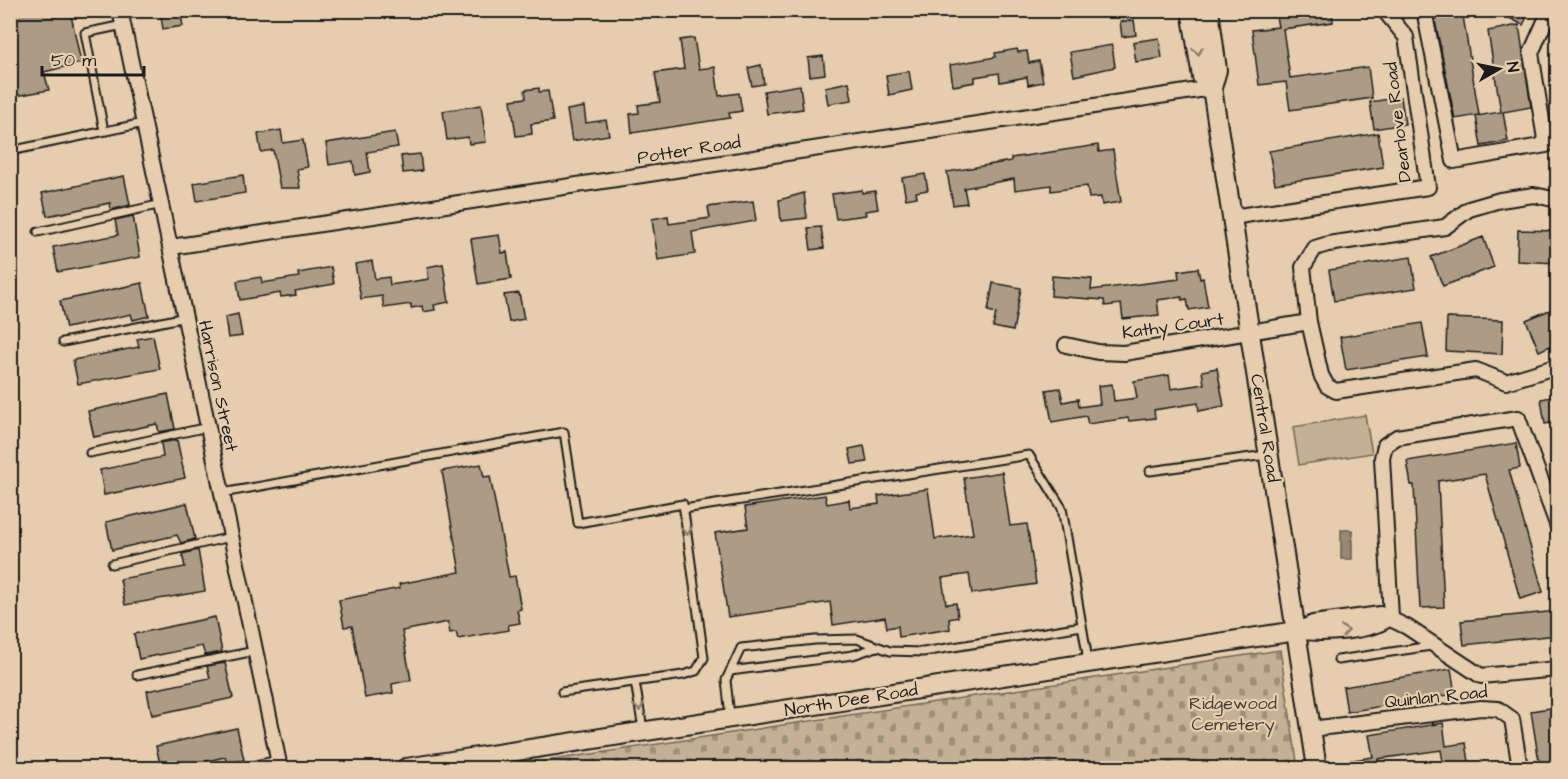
<svg xmlns="http://www.w3.org/2000/svg" width="1568" height="779" font-family="'Architects Daughter',sans-serif">
	<defs>
		<pattern id="cemetery-stones" width="16" height="16" patternUnits="userSpaceOnUse" patternTransform="scale(1.5)"><rect width="16" height="16" fill="#c4b195"/><path d="M2 7V4a2 2 0 0 1 4 0v3zM10 15v-3a2 2 0 0 1 4 0v3z" fill="#9e8f79"/></pattern>
		<pattern id="water-ripples" width="26" height="14" patternUnits="userSpaceOnUse" patternTransform="scale(1.5)"><rect width="26" height="14" fill="#988976"/><path d="M2 4q2-2 4 0t4 0M15 11q2-2 4 0t4 0" fill="none" stroke="#7b6f60"/></pattern>
	</defs>
	<rect width="100%" height="100%" fill="#e5cdad"/>
	<filter id="ink" filterUnits="userSpaceOnUse"><feTurbulence type="fractalNoise" baseFrequency=".0167" numOctaves="2"/><feDisplacementMap in="SourceGraphic" scale="12" xChannelSelector="R" yChannelSelector="G"/><feConvolveMatrix kernelMatrix="1 2 1 2 8 2 1 2 1" color-interpolation-filters="sRGB"/></filter>
	<g filter="url(#ink)">
		<path fill="url(#cemetery-stones)" stroke="#706658" stroke-width="1.5" d="M1280,650L1298,768H499Z"/>
		<path fill="#c4b195" stroke="#706658" stroke-width="1.5" d="M1365,415L1372,453L1299,465L1293,427Z"/>
		<path fill="url(#water-ripples)" stroke="#665d52" stroke-width="1.5" d="M1341,530H1352V559H1341Z"/>
		<path fill="#ad9c85" stroke="#1c1c1c" stroke-width="1.5" d="M10,10H70L81,63L44,72L49,90L10,97Z
			M160,10H180L183,26L163,29Z
			M1275,10H1332L1333,22L1283,29L1290,78L1368,67L1372,98L1290,110L1286,82L1259,85L1252,30L1278,27Z
			M1462,10L1479,115L1455,119L1433,11Z
			M1494,10H1530L1523,25Z
			M1134,20L1136,35L1122,37L1120,22Z
			M1519,25L1531,107L1503,112L1508,141L1481,146L1476,116L1501,112L1488,31Z
			M694,38L699,69L715,67L719,96L739,93L742,111L729,113L730,118L632,133L630,114L639,113L638,105L660,102L655,73L684,69L680,40Z
			M1159,38L1162,58L1136,62L1133,42Z
			M1112,45L1115,67L1074,76L1070,52Z
			M1017,49L1018,52L1027,51L1029,63L1039,61L1043,82L1028,85L1027,77L1000,82L999,73L975,77V82L953,86L950,65L996,57L995,53Z
			M823,56L825,74L810,76L808,58Z
			M761,65L764,84L752,86L748,68Z
			M909,71L912,90L889,95L886,75Z
			M849,82L852,100L828,104L825,87Z
			M800,85L803,109L767,114L764,91Z
			M539,88V92L548,91L553,121L531,124L532,134L516,136L511,100L526,98L525,90Z
			M1401,97L1405,124L1374,129L1370,102Z
			M481,105L486,142L469,144L468,137L447,140L443,111Z
			M584,107L586,123L606,120L609,135L572,141L567,110Z
			M281,130L283,143L303,140L308,167L297,169L300,188H280L273,150L261,152L258,134Z
			M395,132L398,147L367,152L370,172L355,175L353,161L329,165L326,143Z
			M1378,133L1383,167L1275,184L1269,151Z
			M1098,145L1099,152L1113,150L1121,202L1102,205L1101,197L1089,198L1087,186L1051,191V185L1015,190L1014,179L964,188L967,203L953,205L947,172L1011,161V158Z
			M420,154L422,171L403,173L401,156Z
			M925,174L928,190L916,192L917,197L906,199L902,178Z
			M243,175L245,193L197,201L194,183Z
			M124,176L130,205L111,210L110,203L47,216L42,193Z
			M862,190V193L875,191L878,209L865,211L866,215L836,219L832,194Z
			M804,193L807,218L781,221L779,200Z
			M753,201L756,221L692,232L695,254L658,260L652,219L668,216L669,224L710,218L708,207Z
			M133,216L140,257L58,272L53,247L118,235L115,220Z
			M821,227L824,248L811,250L808,228Z
			M1518,230L1557,231V263L1517,261Z
			M499,235L502,253L507,252L511,279L478,284L471,239Z
			M1483,237L1494,267L1443,286L1431,257Z
			M1411,257L1416,288L1334,301L1329,270Z
			M372,261L375,279L389,277L390,285L429,279L427,267L443,264L449,302L434,305L435,310L423,312L422,306L411,308V304L384,308L382,296L361,299L355,264Z
			M331,267L334,284L295,291L296,295L281,297L280,293L240,300L237,281L261,277L262,283L299,277L298,273Z
			M1198,268L1200,279L1203,278L1208,307L1189,310L1187,299L1182,300V297L1157,300L1159,315L1123,319L1121,304L1105,306L1104,300L1051,296L1052,276L1092,279L1091,290L1179,279L1178,271Z
			M142,283L149,316L133,320L131,314L66,328L60,301Z
			M993,283L1021,288L1013,331L993,327L996,313L988,311Z
			M519,293L524,319L509,322L504,295Z
			M1557,307V343L1539,351L1526,320Z
			M238,314L242,336L228,338L225,317Z
			M1447,318L1503,320L1502,354L1446,351Z
			M1422,323L1428,357L1346,370L1340,337Z
			M153,336L160,369L78,384L73,360L139,347L137,339Z
			M1217,368L1224,406L1199,411L1198,403L1154,410L1155,418L1129,421L1128,418L1088,424L1086,416L1052,422L1046,390L1060,388L1063,402L1078,399L1079,407L1100,404L1098,386L1112,384L1114,401L1137,398L1134,381L1169,375L1171,389L1204,384L1202,371Z
			M168,394L175,429L159,432L157,424L94,437L88,411Z
			M1557,396V422L1545,424L1541,399Z
			M177,440L185,478L104,495L100,470L163,457L161,443Z
			M1516,443L1520,468L1509,470L1543,592L1520,599L1485,474L1438,481L1444,607L1420,608L1414,485H1411L1407,461Z
			M864,446L867,462L852,464L849,449Z
			M481,464L484,477L490,476L509,577L515,576L521,609L517,610L520,623L508,625L509,630L458,639L456,632L450,633L448,622L402,631L411,680L392,684L393,693L365,698L352,626L344,627L339,600L400,588L399,584L460,572L442,471Z
			M1002,472L1010,526L1027,524L1036,584L972,594L969,574L942,578L946,604L956,603L958,617L949,619L950,629L899,637L898,626L887,628L885,617L833,625L830,602L728,617L715,533L748,528L745,507L825,495L827,504L849,500L850,508L879,504L878,496L928,489L935,539L973,534L964,478Z
			M187,503L195,539L181,543L177,535L112,550L106,522Z
			M198,550L205,591L125,605L120,579L185,567L182,554Z
			M1557,611V635L1464,645L1461,621Z
			M215,617L222,652L205,655L202,646L139,659L134,634Z
			M225,663L233,698L152,715L147,691L210,678L207,666Z
			M1451,669L1455,694L1347,712L1343,687Z
			M1557,707V768H1540L1531,711Z
			M1443,723L1446,746L1466,743L1470,768H1444L1441,750L1378,759L1380,768H1341V762L1373,757L1369,735Z
			M237,728L244,760L227,764L225,757L176,768H161L156,746Z"/>
		<g fill="none" stroke-linecap="round" stroke-linejoin="round">
			<defs>
				<path id="lane" d="M104,131L85,33L123,25
					M10,151L144,123
					M38,232L162,204
					M63,342L186,317
					M90,453L208,427
					M1150,471L1266,455
					M222,493L564,432L578,523L683,504L704,658L696,671L683,675L562,692
					M684,509L1029,455L1062,508L1088,660
					M112,564L231,537
					M1338,660L1431,646
					M730,671L853,655L877,647
					M137,675L255,651
					M635,682L643,729
					M730,716L726,680L741,648L815,640L857,639L890,651L923,652L1082,626
					M242,768L278,760"/>
				<path id="street" d="M120,10L280,768
					M1424,10L1454,161L1546,145L1531,53L1550,10
					M1558,200L1534,195L1500,200L1469,209L1445,227L1328,244L1315,248L1303,267L1309,322L1321,375L1327,386L1336,391L1476,370L1506,382L1558,366
					M1232,217L1428,187L1406,37L1384,10
					M171,247L1212,88
					M1066,345L1098,352L1124,353L1309,322
					M1296,631C1319,635 1374,633 1391,617L1382,458L1385,445L1397,437L1518,418L1558,527
					M1296,631L1313,623L1380,614L1407,627L1481,676L1558,669
					M1311,729L1481,708L1498,709L1512,719L1520,768"/>
				<path id="secondary" d="M1191,10L1202,77L1212,88
					M1209,10L1217,70L1212,88L1317,768
					M406,768L1296,631"/>
			</defs>
			<use href="#lane" stroke="#1c1c1c" stroke-width="11"/>
			<use href="#street" stroke="#1c1c1c" stroke-width="18"/>
			<use href="#secondary" stroke="#1c1c1c" stroke-width="22"/>
			<use href="#lane" stroke="#e5cdad" stroke-width="7"/>
			<use href="#street" stroke="#e5cdad" stroke-width="14"/>
			<use href="#secondary" stroke="#e5cdad" stroke-width="18"/>
		</g>
		<defs><path id="oneway-chevron" d="M-2-3.5L2.5 0L-2 3.5" fill="none" stroke-width="1.6" stroke-linecap="round" stroke-linejoin="round" transform="scale(1.5)"/></defs>
		<g stroke="#8b7d6c">
			<use href="#oneway-chevron" transform="translate(1198 51) rotate(81)"/>
			<use href="#oneway-chevron" transform="translate(687 531) rotate(82)"/>
			<use href="#oneway-chevron" transform="translate(1345 631) rotate(-7)"/>
			<use href="#oneway-chevron" transform="translate(639 707) rotate(81)"/>
		</g>
	</g>
	<g text-anchor="middle" dominant-baseline="central" stroke-width="4.5" stroke-linejoin="round" paint-order="stroke">
		<g font-size="18" fill="#1c1c1c" stroke="#e5cdad">
			<text transform="translate(1398 122) rotate(-97)">Dearlove Road</text>
			<text transform="translate(689 150) rotate(-9)">Potter Road</text>
			<text transform="translate(1173 326) rotate(-8)">Kathy Court</text>
			<text transform="translate(218 386) rotate(78)">Harrison Street</text>
			<text transform="translate(1265 428) rotate(81)">Central Road</text>
			<text transform="translate(1436 697) rotate(-6)">Quinlan Road</text>
			<text transform="translate(851 700) rotate(-9)">North Dee Road</text>
		</g>
		<g font-size="18" fill="#46413a" stroke="#e5cdad">
			<text x="1233" y="703">Ridgewood<tspan x="1233" dy="21">Cemetery</tspan></text>
		</g>
	</g>
	<rect width="1568" height="779" fill="none" stroke="#e5cdad" stroke-width="36"/>
	<rect x="18" y="18" width="1532" height="743" fill="none" stroke="#1c1c1c" stroke-width="2" filter="url(#ink)"/>
	<g transform="translate(1499 69) rotate(81)" stroke="#e5cdad" stroke-width="4.5" paint-order="stroke">
	<path d="M0-4.5L10 22L0 15L-10 22Z" fill="#1c1c1c"/>
	<text y="-9" font-size="16" font-weight="bold" text-anchor="middle" fill="#1c1c1c">N</text>
	</g>
	<path d="M42 66v9h102v-9" fill="none" stroke="#1c1c1c" stroke-width="3"/>
	<text x="51" y="66" font-size="18" fill="#1c1c1c" stroke="#e5cdad" stroke-width="4.5" paint-order="stroke">50 m</text>
</svg>
